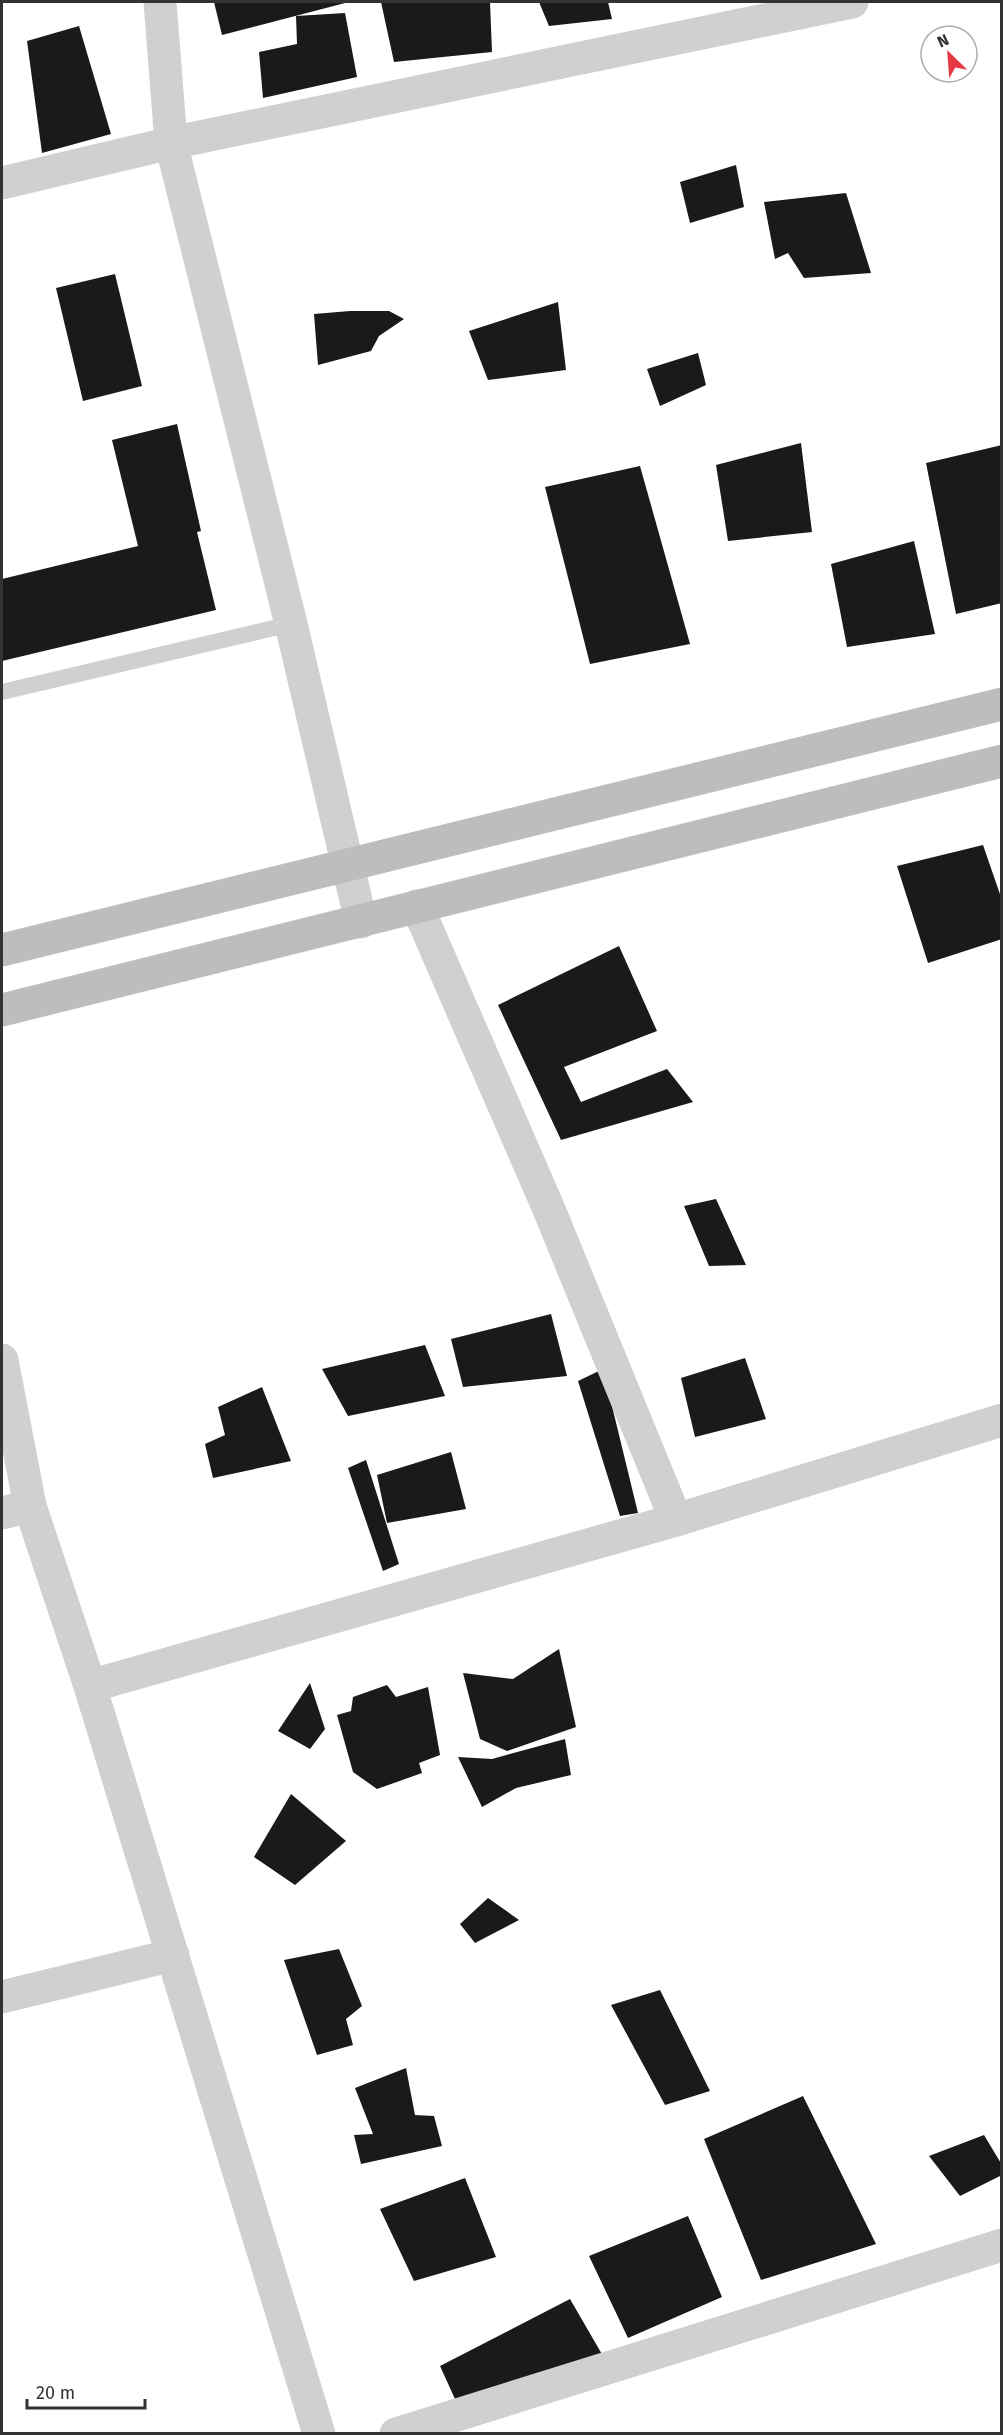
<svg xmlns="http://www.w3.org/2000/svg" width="1003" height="2435" font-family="'Fira Sans',sans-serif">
	<rect width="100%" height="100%" fill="#fff"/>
	<path fill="#1a1a1a" d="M214,2H349L222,35Z
		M381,2H490L492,52L394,62Z
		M539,2H608L612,19L549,26Z
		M345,13L357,77L263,98L259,52L297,44L296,16Z
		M79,26L111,134L42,153L27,41Z
		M736,165L744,207L690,223L680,182Z
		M846,193L871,273L804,278L788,253L775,259L764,202Z
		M115,274L142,386L83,401L56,288Z
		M558,302L566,370L488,380L469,331Z
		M350,311H389L404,319L379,336L371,351L318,365L314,314Z
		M698,353L706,385L660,406L647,369Z
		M177,424L201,531L197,532L216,610L2,661V579L138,546L112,440Z
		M801,443L812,532L728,541L716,465Z
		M1002,445V603L956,614L926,463Z
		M640,466L690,644L590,664L545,487Z
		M914,541L935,634L847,647L831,564Z
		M983,845L1002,900V939L928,963L897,866Z
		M619,946L657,1031L564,1067L581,1102L667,1069L693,1102L561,1140L498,1005Z
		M716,1199L746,1265L709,1266L684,1206Z
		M551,1314L567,1376L463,1387L451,1339Z
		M425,1345L445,1396L348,1416L322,1369Z
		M745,1358L766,1419L695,1437L681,1378Z
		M603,1369L638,1513L620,1516L578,1381Z
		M262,1387L291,1461L213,1478L205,1444L225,1435L218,1407Z
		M451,1452L466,1509L387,1523L377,1475Z
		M366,1460L399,1564L383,1571L348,1468Z
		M559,1649L576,1727L507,1751L480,1739L463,1673L513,1679Z
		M310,1683L325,1729L310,1749L278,1731Z
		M387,1685L396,1697L428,1687L440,1755L419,1763L422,1773L377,1789L353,1772L337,1715L351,1711L353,1697Z
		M565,1739L571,1775L516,1788L482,1807L458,1757L492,1759Z
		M291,1794L346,1841L295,1885L254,1857Z
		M488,1898L519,1920L475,1943L460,1924Z
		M339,1949L362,2006L346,2019L353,2045L317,2055L284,1960Z
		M660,1990L710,2091L665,2105L611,2005Z
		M406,2068L415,2115L434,2116L442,2146L361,2164L354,2135L373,2134L355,2088Z
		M803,2096L876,2244L761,2280L704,2139Z
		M984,2135L1002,2165V2175L960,2196L929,2156Z
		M465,2178L496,2257L414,2281L380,2209Z
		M688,2216L722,2297L628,2338L589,2256Z
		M570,2299L603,2356L455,2399L440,2366Z"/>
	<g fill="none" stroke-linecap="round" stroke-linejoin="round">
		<path stroke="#d0d0d0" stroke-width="16" d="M2,692L291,624"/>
		<path stroke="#d0d0d0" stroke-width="33" d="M160,2L171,143L291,624L361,922
			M2,183L171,143L852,2
			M417,906L548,1207L676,1520
			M2,1360L30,1506L90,1686L319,2434
			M2,1513L30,1506
			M90,1686L676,1520L1002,1420
			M2,1997L173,1955
			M396,2434L1002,2245"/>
		<path stroke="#bdbdbd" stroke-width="33" d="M2,950L1002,704
			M2,1010L1002,761"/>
	</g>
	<rect width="1003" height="2435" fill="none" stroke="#333333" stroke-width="6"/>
	<g transform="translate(949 54) rotate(335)"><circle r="28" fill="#ffffff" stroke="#adadad" stroke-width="1.5"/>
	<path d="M0-4.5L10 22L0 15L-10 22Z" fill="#e63946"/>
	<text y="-9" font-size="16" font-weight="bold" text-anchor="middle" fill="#333333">N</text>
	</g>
	<path d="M27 2399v9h118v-9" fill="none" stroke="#333333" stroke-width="3"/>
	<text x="36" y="2399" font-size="18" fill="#333333" stroke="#ffffff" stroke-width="4.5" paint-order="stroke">20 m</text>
</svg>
